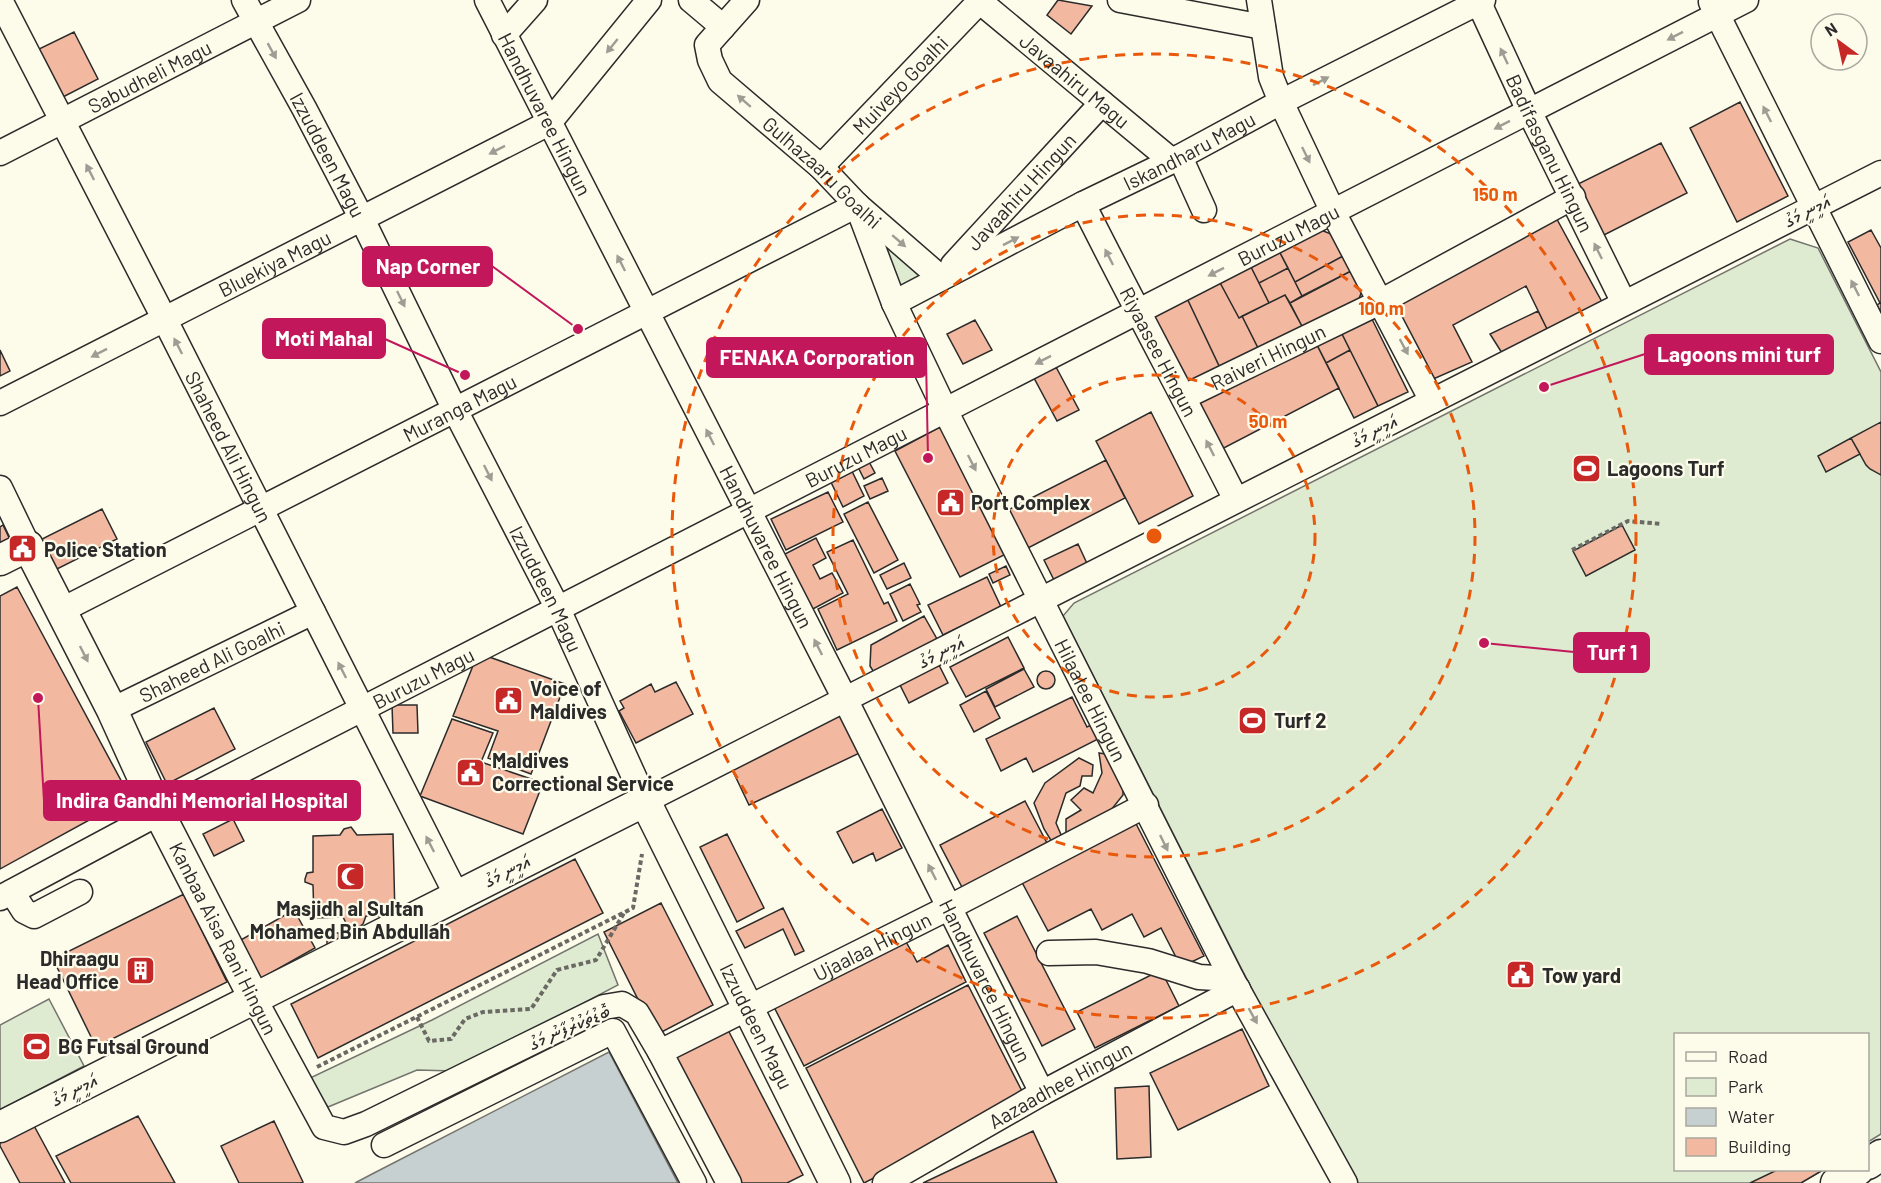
<svg xmlns="http://www.w3.org/2000/svg" width="1881" height="1183" font-family="Barlow,'Noto Sans Thaana',sans-serif">
	<rect width="100%" height="100%" fill="#fdfbea"/>
	<path fill="#deebd1" stroke="#74746e" stroke-width="1.5" d="M857,205L941,278L894,303Z
		M1790,239L1818,248L1881,372V1134L1868,1142V1034H1676V1170H1823L1801,1183H1350L1063,616L1074,603Z
		M598,934L618,985L454,1071L417,1070L328,1107L308,1079L432,1020Z
		M49,999L84,1066L0,1110V1025Z"/>
	<path fill="#c7d0d0" stroke="#74746e" stroke-width="1.5" d="M609,1052L678,1183H355L374,1173Z"/>
	<path fill="#f2b8a0" stroke="#2b2b2b" stroke-width="1.5" d="M1058,0L1092,6L1071,34L1047,15Z
		M74,32L98,79L63,97L39,49Z
		M1740,102L1788,196L1737,222L1690,128Z
		M1661,143L1687,193L1602,236L1576,185Z
		M1553,212L1602,302L1548,331L1526,286L1453,325L1472,362L1431,380L1390,300Z
		M1321,230L1331,234L1343,256L1295,282L1277,247Z
		M1871,230L1881,248V313L1877,305L1880,303L1848,242Z
		M1277,247L1288,268L1259,283L1248,261Z
		M1343,256L1351,271L1302,296L1295,282Z
		M1248,261L1269,303L1239,318L1217,277Z
		M1288,268L1302,296L1290,303L1285,295L1269,303L1259,283Z
		M1351,271L1362,291L1358,301L1304,330L1290,303Z
		M1217,277L1239,318L1242,316L1260,352L1221,370L1185,294Z
		M1185,294L1221,370L1184,387L1150,315Z
		M1285,295L1304,330L1260,352L1242,316Z
		M1538,311L1548,331L1502,353L1490,334Z
		M1369,313L1408,392L1378,406L1339,328Z
		M975,320L992,350L963,364L947,334Z
		M1339,328L1350,350L1326,363L1314,339Z
		M1314,339L1339,388L1220,450L1194,401Z
		M0,350L10,371L0,376Z
		M1350,350L1378,406L1354,418L1326,363Z
		M1056,367L1079,410L1057,421L1034,378Z
		M1151,412L1193,496L1139,524L1096,441Z
		M1881,422V475L1870,469L1866,465L1851,438Z
		M940,427L1006,554L960,577L895,451Z
		M1851,438L1860,454L1826,472L1818,456Z
		M867,458L875,473L864,479L856,463Z
		M1106,460L1125,498L1028,548L1008,510Z
		M849,465L864,496L843,507L828,476Z
		M882,478L888,491L870,499L864,486Z
		M828,492L843,522L786,550L771,519Z
		M868,502L898,560L874,573L844,514Z
		M102,509L117,539L51,572L36,542Z
		M3,525L13,546L0,553V527Z
		M1622,525L1635,550L1586,576L1573,551Z
		M816,538L826,558L813,565L820,579L832,573L843,593L811,610L783,555Z
		M853,540L884,604L888,602L897,621L837,650L818,609L848,594L827,552Z
		M1078,544L1090,570L1057,586L1044,560Z
		M904,563L911,578L887,589L880,575Z
		M1006,566L1010,575L993,583L989,574Z
		M987,577L1001,607L943,635L928,605Z
		M910,584L920,604L917,605L921,612L903,621L890,594Z
		M17,587L131,799L114,808L111,802L90,814L93,818L0,869V596Z
		M924,616L937,639L875,674L870,666L871,645Z
		M1008,637L1024,668L966,697L950,667Z
		M478,653L565,684L531,774L488,758L498,731L453,716Z
		M938,663L948,683L909,703L899,683Z
		M1024,669L1034,687L995,707L986,689Z
		M1037 680a9 9 0 1 1 18 0a9 9 0 1 1-18 0Z
		M676,682L693,714L636,743L619,711L624,708L620,701L651,684L655,692Z
		M986,691L1000,718L974,732L960,705Z
		M1072,697L1087,727L1097,722L1104,736L1033,772L1026,758L1001,771L986,739Z
		M392,705H417L418,733H393Z
		M846,707L866,750L749,805L729,763Z
		M214,708L235,749L167,784L146,742Z
		M452,719L493,733L481,762L543,783L523,834L420,796Z
		M1099,753L1112,755L1123,782V795L1103,820L1066,835V819L1081,810L1071,800L1084,788L1093,793L1102,773Z
		M1079,758L1093,765L1092,776H1082L1080,786L1066,793L1056,823L1062,837L1052,842L1044,829L1034,803L1045,783Z
		M1025,801L1049,847L964,891L940,845Z
		M882,809L902,848L876,861L873,853L853,863L837,832Z
		M1131,814L1204,956L1181,967L1161,928L1144,937L1132,914L1102,930L1091,909L1048,931L1017,873Z
		M233,819L244,841L214,856L203,834Z
		M351,827L357,835L393,834L395,916H366L363,924L357,928L348,927L343,917L314,918L313,885L305,882V879L307,873L313,872V836L340,835L344,829Z
		M727,834L764,908L737,922L700,847Z
		M575,859L603,913L318,1058L291,1004Z
		M184,894L227,982L96,1047L53,959Z
		M661,903L713,1005L656,1035L604,932Z
		M783,908L804,951L795,955L783,929L745,948L736,931Z
		M294,910L315,948L260,979L239,941Z
		M1017,916L1075,1029L1042,1046L984,933Z
		M327,933H339V945H327Z
		M904,938L917,962L948,945L966,982L804,1066L773,1005Z
		M1161,970L1179,1006L1095,1048L1077,1012Z
		M968,985L1027,1101L864,1183L806,1068Z
		M726,1026L803,1175L787,1183H732L667,1056Z
		M1242,1029L1269,1086L1178,1130L1150,1073Z
		M1149,1086L1151,1157L1117,1159L1115,1088Z
		M138,1116L175,1183H71L56,1156Z
		M274,1121L303,1182L300,1183H239L221,1146Z
		M32,1122L65,1183H20L0,1146V1140Z
		M1033,1131L1057,1183H923Z
		M1777,1170H1823L1801,1183H1750Z"/>
	<g fill="none" stroke-linecap="round" stroke-linejoin="round">
		<defs>
			<g id="minor">
				<path id="s1" d="M0,0L165,320L457,896"/>
				<path id="s2" d="M244,0L304,108L362,219L455,410L558,609L645,801L1881,173"/>
				<path id="s3" d="M487,0L845,699L1042,1093"/>
				<path d="M691,0L723,27"/>
				<path id="s4" d="M747,0L707,45L710,60L720,81L821,167L857,205L941,278"/>
				<path id="s5" d="M978,0L1172,161"/>
				<path d="M1120,0L1263,27"/>
				<path d="M1259,0L1271,77L1281,102L1333,212L1432,401"/>
				<path d="M1711,2L1881,341"/>
				<path id="s6" d="M1479,3L1529,111L1624,303"/>
				<path d="M504,35L535,0"/>
				<path id="s7" d="M0,153L298,0"/>
				<path d="M1180,157L1204,210"/>
				<path id="s8" d="M821,167L981,0"/>
				<path id="s9" d="M1083,204C1133,304 1186,401 1236,500"/>
				<path id="s10" d="M857,205L894,303L945,410L1232,979L1345,1183"/>
				<path id="s11" d="M953,265L1102,103"/>
				<path id="s12" d="M894,303L1083,204L1172,161L1281,102L1483,0"/>
				<path id="s13" d="M1184,397L1380,302L1573,197"/>
				<path id="s14" d="M0,403L549,123L649,0"/>
				<path d="M0,488L28,546"/>
				<path id="s15" d="M62,610L857,205"/>
				<path id="s16" d="M112,710L313,612"/>
				<path d="M12,892L24,911L34,916L80,892"/>
				<path id="s17" d="M0,898L159,813L1746,0"/>
				<path d="M1049,953L1096,952L1148,961L1199,977L1232,979"/>
				<path d="M254,998L324,1127L344,1132L366,1124L604,1007L622,1004L637,1013L660,1052L729,1183"/>
				<path id="s18" d="M660,1052L950,907L1146,805"/>
				<path d="M384,1145L613,1031L694,1183"/>
				<path id="s19" d="M885,1183L1042,1093L1238,989"/>
			</g>
			<g id="major">
				<path d="M0,560L28,546L112,710L159,813L254,998"/>
				<path id="s20" d="M0,1127L645,801L835,1183"/>
				<path d="M1868,1164L1881,1155"/>
				<path d="M1836,1183L1858,1170"/>
			</g>
		</defs>
		<use href="#minor" stroke="#2b2b2b" stroke-width="27"/>
		<use href="#major" stroke="#2b2b2b" stroke-width="33"/>
		<path stroke="#6a6964" stroke-width="4" stroke-dasharray="4.5 3" stroke-linecap="butt" d="M1572,550L1628,521L1662,524
			M417,1017L429,1041L451,1039L465,1019L483,1012L531,1009L557,970L596,960L624,913
			M317,1067L633,908L642,854"/>
		<use href="#minor" stroke="#fdfbea" stroke-width="24"/>
		<use href="#major" stroke="#fdfbea" stroke-width="30"/>
	</g>
	<defs><path id="oneway-solid" d="M-6-.8H1V-3.2L6.5 0L1 3.2V.8H-6Z" transform="scale(1.5)"/></defs>
	<g fill="#9e9d94">
		<use href="#oneway-solid" transform="translate(1675 36) rotate(153)"/>
		<use href="#oneway-solid" transform="translate(612 46) rotate(129)"/>
		<use href="#oneway-solid" transform="translate(272 51) rotate(61)"/>
		<use href="#oneway-solid" transform="translate(1504 56) rotate(-115)"/>
		<use href="#oneway-solid" transform="translate(1321 81) rotate(-27)"/>
		<use href="#oneway-solid" transform="translate(744 101) rotate(-139)"/>
		<use href="#oneway-solid" transform="translate(1767 114) rotate(-117)"/>
		<use href="#oneway-solid" transform="translate(1502 125) rotate(153)"/>
		<use href="#oneway-solid" transform="translate(497 150) rotate(153)"/>
		<use href="#oneway-solid" transform="translate(1306 155) rotate(64)"/>
		<use href="#oneway-solid" transform="translate(90 172) rotate(-117)"/>
		<use href="#oneway-solid" transform="translate(899 241) rotate(41)"/>
		<use href="#oneway-solid" transform="translate(1011 241) rotate(-27)"/>
		<use href="#oneway-solid" transform="translate(1598 251) rotate(-116)"/>
		<use href="#oneway-solid" transform="translate(1109 257) rotate(-117)"/>
		<use href="#oneway-solid" transform="translate(621 263) rotate(-117)"/>
		<use href="#oneway-solid" transform="translate(1216 272) rotate(153)"/>
		<use href="#oneway-solid" transform="translate(1855 288) rotate(-117)"/>
		<use href="#oneway-solid" transform="translate(401 299) rotate(64)"/>
		<use href="#oneway-solid" transform="translate(178 346) rotate(-117)"/>
		<use href="#oneway-solid" transform="translate(1404 347) rotate(62)"/>
		<use href="#oneway-solid" transform="translate(99 353) rotate(153)"/>
		<use href="#oneway-solid" transform="translate(1043 360) rotate(153)"/>
		<use href="#oneway-solid" transform="translate(710 437) rotate(-117)"/>
		<use href="#oneway-solid" transform="translate(1210 448) rotate(-117)"/>
		<use href="#oneway-solid" transform="translate(972 463) rotate(63)"/>
		<use href="#oneway-solid" transform="translate(488 473) rotate(63)"/>
		<use href="#oneway-solid" transform="translate(818 647) rotate(-117)"/>
		<use href="#oneway-solid" transform="translate(84 654) rotate(63)"/>
		<use href="#oneway-solid" transform="translate(342 670) rotate(-117)"/>
		<use href="#oneway-solid" transform="translate(1164 843) rotate(64)"/>
		<use href="#oneway-solid" transform="translate(430 844) rotate(-117)"/>
		<use href="#oneway-solid" transform="translate(932 872) rotate(-117)"/>
		<use href="#oneway-solid" transform="translate(1253 1016) rotate(61)"/>
	</g>
	<g fill="none" stroke="#e8590c" stroke-width="3" stroke-dasharray="10 8">
		<circle cx="1154" cy="536" r="161"/>
		<circle cx="1154" cy="536" r="321"/>
		<circle cx="1154" cy="536" r="482"/>
	</g>
	<defs>
		<symbol id="stadium-square" viewBox="-11 -11 22 22"><rect x="-9" y="-9" width="18" height="18" rx="4" fill="#c62828" stroke="#fdfbea"/><path d="M0-5a6.5 5 0 1 0 0 10a6.5 5 0 1 0 0-10ZM-3.5-1.8h7v3.6h-7Z" fill="#fff"/></symbol>
		<symbol id="civic-square" viewBox="-11 -11 22 22"><rect x="-9" y="-9" width="18" height="18" rx="4" fill="#c62828" stroke="#fdfbea"/><path d="M-.6-6.5H3V-4.5H.6V-3L4-1V1h2V6H-6V1h2V-1L-.6-3ZM-1.2 2.5V6h2.4V2.5Z" fill="#fff"/></symbol>
		<symbol id="mosque-square" viewBox="-11 -11 22 22"><rect x="-9" y="-9" width="18" height="18" rx="4" fill="#c62828" stroke="#fdfbea"/><path d="M3.5-4.9A6 6 0 1 0 3.5 4.9A5 5 0 1 1 3.5-4.9Z" fill="#fff"/></symbol>
		<symbol id="building-square" viewBox="-11 -11 22 22"><rect x="-9" y="-9" width="18" height="18" rx="4" fill="#c62828" stroke="#fdfbea"/><path d="M-4-6H4V6H1V3H-1V6H-4ZM-2.5-4.3h1.7v1.8h-1.7ZM.8-4.3h1.7v1.8H.8ZM-2.5-1h1.7V.8h-1.7ZM.8-1h1.7V.8H.8Z" fill="#fff"/></symbol>
	</defs>
	<g fill-rule="evenodd">
		<use href="#stadium-square" x="1570" y="452" width="33" height="33"/>
		<use href="#civic-square" x="934" y="486" width="33" height="33"/>
		<use href="#civic-square" x="6" y="532" width="33" height="33"/>
		<use href="#civic-square" x="492" y="684" width="33" height="33"/>
		<use href="#stadium-square" x="1236" y="704" width="33" height="33"/>
		<use href="#civic-square" x="454" y="756" width="33" height="33"/>
		<use href="#mosque-square" x="334" y="860" width="33" height="33"/>
		<use href="#building-square" x="124" y="954" width="33" height="33"/>
		<use href="#civic-square" x="1504" y="958" width="33" height="33"/>
		<use href="#stadium-square" x="20" y="1030" width="33" height="33"/>
	</g>
	<g text-anchor="middle" dominant-baseline="central" stroke-width="4.5" stroke-linejoin="round" paint-order="stroke">
		<g font-size="20" fill="#2b2b2b" stroke="#fdfbea">
			<text stroke="none"><textPath href="#s7" startOffset="168">Sabudheli Magu</textPath></text>
			<text stroke="none"><textPath href="#s5" startOffset="126">Javaahiru Magu</textPath></text>
			<text stroke="none"><textPath href="#s8" startOffset="114">Muiveyo Goalhi</textPath></text>
			<text stroke="none"><textPath href="#s3" startOffset="128">Handhuvaree Hingun</textPath></text>
			<text stroke="none"><textPath href="#s12" startOffset="332">Iskandharu Magu</textPath></text>
			<text stroke="none"><textPath href="#s6" startOffset="166">Badifasganu Hingun</textPath></text>
			<text stroke="none"><textPath href="#s2" startOffset="176">Izzuddeen Magu</textPath></text>
			<text stroke="none"><textPath href="#s4" startOffset="236">Gulhazaaru Goalhi</textPath></text>
			<text stroke="none"><textPath href="#s11" startOffset="100">Javaahiru Hingun</textPath></text>
			<text transform="translate(1807 210) rotate(-27)">އަމީނީ މަގު</text>
			<text stroke="none"><textPath href="#s17" startOffset="1449">Buruzu Magu</textPath></text>
			<text stroke="none"><textPath href="#s14" startOffset="308">Bluekiya Magu</textPath></text>
			<text stroke="none"><textPath href="#s9" startOffset="166">Riyaasee Hingun</textPath></text>
			<text stroke="none"><textPath href="#s13" startOffset="93">Raiveri Hingun</textPath></text>
			<text stroke="none"><textPath href="#s15" startOffset="446">Muranga Magu</textPath></text>
			<text transform="translate(1374 430) rotate(-27)">އަމީނީ މަގު</text>
			<text stroke="none"><textPath href="#s1" startOffset="502">Shaheed Ali Hingun</textPath></text>
			<text stroke="none"><textPath href="#s17" startOffset="963">Buruzu Magu</textPath></text>
			<text stroke="none"><textPath href="#s3" startOffset="614">Handhuvaree Hingun</textPath></text>
			<text stroke="none"><textPath href="#s2" startOffset="662">Izzuddeen Magu</textPath></text>
			<text transform="translate(941 651) rotate(-27)">އަމީނީ މަގު</text>
			<text stroke="none"><textPath href="#s16" startOffset="111">Shaheed Ali Goalhi</textPath></text>
			<text stroke="none"><textPath href="#s17" startOffset="477">Buruzu Magu</textPath></text>
			<text stroke="none"><textPath href="#s10" startOffset="548">Hilaalee Hingun</textPath></text>
			<text transform="translate(507 870) rotate(-27)">އަމީނީ މަގު</text>
			<text transform="translate(224 938) rotate(63)">Kanbaa Aisa Rani Hingun</text>
			<text stroke="none"><textPath href="#s18" startOffset="237">Ujaalaa Hingun</textPath></text>
			<text stroke="none"><textPath href="#s3" startOffset="1100">Handhuvaree Hingun</textPath></text>
			<text transform="translate(569 1026) rotate(-24)">ބޮޑުތަކުރުފާނު މަގު</text>
			<text stroke="none"><textPath href="#s20" startOffset="974">Izzuddeen Magu</textPath></text>
			<text stroke="none"><textPath href="#s19" startOffset="201">Aazaadhee Hingun</textPath></text>
			<text transform="translate(74 1089) rotate(-27)">އަމީނީ މަގު</text>
		</g>
		<g font-size="20" font-weight="bold" fill="#2b2b2b" stroke="#fdfbea" text-anchor="start">
			<text x="1607" y="468">Lagoons Turf</text>
			<text x="971" y="502">Port Complex</text>
			<text x="44" y="549">Police Station</text>
			<text x="530" y="688">Voice of<tspan x="530" dy="23">Maldives</tspan></text>
			<text x="1274" y="720">Turf 2</text>
			<text x="492" y="760">Maldives<tspan x="492" dy="23">Correctional Service</tspan></text>
			<text x="350" y="908" text-anchor="middle">Masjidh al Sultan<tspan x="350" dy="23">Mohamed Bin Abdullah</tspan></text>
			<text x="119" y="958" text-anchor="end">Dhiraagu<tspan x="119" dy="23">Head Office</tspan></text>
			<text x="1542" y="975">Tow yard</text>
			<text x="58" y="1046">BG Futsal Ground</text>
		</g>
	</g>
	<circle cx="1154" cy="536" r="9" fill="#e8590c" stroke="#fdfbea" stroke-width="3"/>
	<g font-size="18" text-anchor="middle" font-weight="bold" fill="#e8590c" stroke="#fdfbea" stroke-width="4.5" stroke-linejoin="round" paint-order="stroke">
		<text x="1495" y="201">150 m</text>
		<text x="1381" y="315">100 m</text>
		<text x="1268" y="428">50 m</text>
	</g>
	<path fill="none" stroke="#c2185b" stroke-width="2" d="M578 329L492 266M465 375L385 339M1544 387L1645 354M928 458L926 358M1484 643L1574 652M38 698L44 801"/>
	<g fill="#c2185b" stroke="#fdfbea" stroke-width="2">
		<circle cx="578" cy="329" r="6"/>
		<circle cx="465" cy="375" r="6"/>
		<circle cx="1544" cy="387" r="6"/>
		<circle cx="928" cy="458" r="6"/>
		<circle cx="1484" cy="643" r="6"/>
		<circle cx="38" cy="698" r="6"/>
	</g>
	<g fill="#c2185b" stroke="#c2185b" stroke-width="2">
		<rect x="363" y="247" width="129" height="39" rx="6"/>
		<rect x="263" y="319" width="122" height="39" rx="6"/>
		<rect x="1645" y="335" width="188" height="39" rx="6"/>
		<rect x="707" y="338" width="219" height="39" rx="6"/>
		<rect x="1574" y="633" width="75" height="39" rx="6"/>
		<rect x="44" y="781" width="316" height="39" rx="6"/>
	</g>
	<g font-size="21" text-anchor="middle" font-weight="bold" fill="#fff">
		<text x="428" y="274">Nap Corner</text>
		<text x="324" y="346">Moti Mahal</text>
		<text x="1739" y="362">Lagoons mini turf</text>
		<text x="817" y="365">FENAKA Corporation</text>
		<text x="1612" y="660">Turf 1</text>
		<text x="202" y="808">Indira Gandhi Memorial Hospital</text>
	</g>
	<rect x="1674" y="1033" width="195" height="138" fill="#fdfbea" stroke="#a9a89e" stroke-width="1.5"/>
	<rect x="1686" y="1052" width="30" height="9" fill="#fdfbea" stroke="#a9a89e" stroke-width="1.5"/>
	<text x="1728" y="1063" font-size="18" fill="#2b2b2b">Road</text>
	<rect x="1686" y="1078" width="30" height="18" fill="#deebd1" stroke="#a9a89e" stroke-width="1.5"/>
	<text x="1728" y="1093" font-size="18" fill="#2b2b2b">Park</text>
	<rect x="1686" y="1108" width="30" height="18" fill="#c7d0d0" stroke="#a9a89e" stroke-width="1.5"/>
	<text x="1728" y="1123" font-size="18" fill="#2b2b2b">Water</text>
	<rect x="1686" y="1138" width="30" height="18" fill="#f2b8a0" stroke="#a9a89e" stroke-width="1.5"/>
	<text x="1728" y="1153" font-size="18" fill="#2b2b2b">Building</text>
	<g transform="translate(1839 42) rotate(327)"><circle r="28" fill="#fdfbea" stroke="#a9a89e" stroke-width="1.5"/>
	<path d="M0-4.5L10 22L0 15L-10 22Z" fill="#c62828"/>
	<text y="-9" font-size="16" font-weight="bold" text-anchor="middle" fill="#2b2b2b">N</text>
	</g>
</svg>
